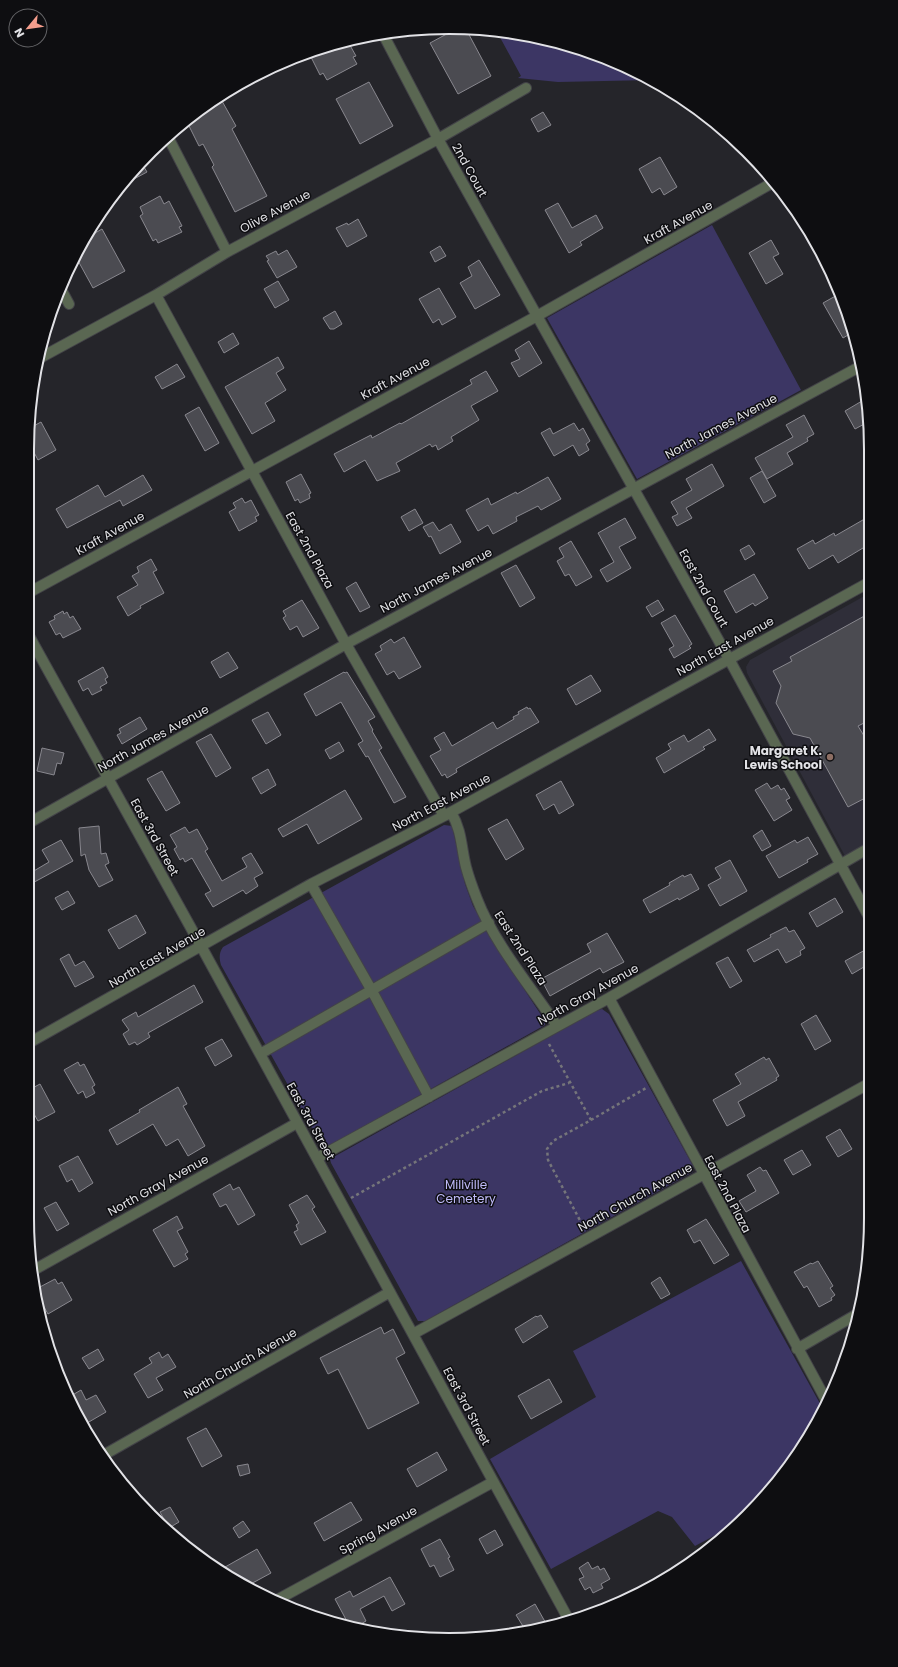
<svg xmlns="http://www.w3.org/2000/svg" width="898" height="1667" font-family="Poppins,sans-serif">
	<rect width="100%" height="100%" fill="#25252a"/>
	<path fill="#2f2e39" d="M868,594L869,842L845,856L747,673L746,667L750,660Z"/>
	<path fill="#3c3664" d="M496,30L504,31L584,49L652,80L558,82L518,78L521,76Z
		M712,225L801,390L637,479L547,318Z
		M444,825L452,826L465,884L473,906L501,954L545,1021V1025L329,1146H322L221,965C219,958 219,953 223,947Z
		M602,1009L609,1014L693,1166V1172L425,1321H418L331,1163L330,1159L596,1011Z
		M741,1261L823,1409L815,1429L784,1475L738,1523L695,1546L672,1517L658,1511L551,1569L490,1459L596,1397L573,1351Z"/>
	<path fill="#4b4b51" stroke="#89888f" d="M456,29H466L491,76L458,94L430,43Z
		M347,40L356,56L353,57L357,64L327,80L323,73L320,75L309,53L340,41Z
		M369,82L393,126L360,144L336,99Z
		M217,99L219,102L222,101L236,126L232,129L267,196L235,212L212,167L214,165L203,144L199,146L186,120L192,114Z
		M543,112L551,125L538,132L531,119Z
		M660,157L677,187L664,195L660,188L652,193L639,169Z
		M141,162L147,172L121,186L132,171Z
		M160,196L164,204L169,201L182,226L179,227L182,232L158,243L156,239L153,241L140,216L143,214L140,207Z
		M558,203L572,228L596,215L603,228L580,242L582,245L569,253L545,210Z
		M358,219L367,236L347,247L336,228L347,223L348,225Z
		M102,229L125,271L93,288L76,257L83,240Z
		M771,240L779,254L773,257L783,274L766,284L749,253Z
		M440,246L446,256L435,262L430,252Z
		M287,250L297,267L277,278L267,261L269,260L266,256L276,251L278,255Z
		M479,260L500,295L475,309L460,283L472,276L468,267Z
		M278,281L289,300L275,308L264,289Z
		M439,288L456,317L442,325L439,319L433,323L419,299Z
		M839,294L849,313L853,332L843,338L823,303Z
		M335,311L342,324L334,329H330L323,318Z
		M233,333L239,344L224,353L218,342Z
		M529,341L542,363L519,377L511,363L520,359L515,350Z
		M278,357L284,368L276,373L286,390L265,403L275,421L252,434L225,387Z
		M177,364L185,377L162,389L155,377Z
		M486,371L498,391L471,406L479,420L451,437L453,441L438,450L436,445L432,447L430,444L396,463L400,471L377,481L365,460L344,472L334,454L371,435L372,438L400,423L401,424L472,384L470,380Z
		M867,398L868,422L855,429L845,411Z
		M199,407L219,443L205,451L185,415Z
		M804,415L814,434L807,438L808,441L787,453L793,464L767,479L755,458L793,437L786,425Z
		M41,422L56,450L38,460L28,441V429Z
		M574,423L579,431L583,428L590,441L586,444L589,450L579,456L573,445L554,456L541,433L550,428L553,434Z
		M712,464L724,486L686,508L692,518L677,526L672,517L678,514L671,502L692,490L686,479Z
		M762,471L776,496L764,503L750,478Z
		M301,474L311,493L309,494L310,498L300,503L298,499L295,501L286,482Z
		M143,475L152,490L123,506L120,500L67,528L56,509L98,485L105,497Z
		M548,477L561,499L541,510L538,506L516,517L517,521L493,534L488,525L478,531L466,510L488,498L491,505L516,492L517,494Z
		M242,498L245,503L251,500L259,515L255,517L257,521L239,531L229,512L236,508L233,503Z
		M415,509L423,523L409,531L401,517Z
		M868,517V545L838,563L833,555L809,569L797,549L813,540L815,544L834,533L835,536Z
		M625,518L636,538L619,547L631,568L607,582L600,570L614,562L598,533Z
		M433,522L439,531L451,524L461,542L440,554L431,536L429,537L423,527Z
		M571,541L592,577L576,586L569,574L565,576L557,561L564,557L559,548Z
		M749,545L755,554L745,560L740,550Z
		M151,559L157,570L153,572L164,593L140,606L141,608L128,616L117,597L138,585L132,576L139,572L137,567Z
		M516,565L535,598L520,607L501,573Z
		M754,574L768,598L755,606L753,603L736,613L724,591Z
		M356,582L370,607L360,612L346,588Z
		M302,600L319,628L303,637L297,626L290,630L283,618L286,616L283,611Z
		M658,600L664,610L652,617L646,607Z
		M63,611L64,614L67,612L70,618L73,616L81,629L63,638L60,633L56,635L49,622L55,619L54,616Z
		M868,614V721L858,726L869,744V796L848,807L810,738L793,734L776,703L781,686L773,671L792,661L790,657Z
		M675,615L692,644L689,646L691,648L674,658L669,649L674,646L661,623Z
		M404,637L421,667L399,679L394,671L387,675L375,654L382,650L380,646L391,639L394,643Z
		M228,652L238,668L220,678L211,662Z
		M103,667L108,677L105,679L107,683L100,687L102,690L92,695L88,688L83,691L78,681Z
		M344,672L345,673L347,672L375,717L368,721L373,730L372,731L382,748L379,750L406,797L394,803L368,756L366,757L358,744L363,741L341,702L316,716L304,694Z
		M591,675L601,691L576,705L567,689Z
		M527,707L528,709L530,708L539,722L456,769L457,772L447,778L445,774L442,776L430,756L441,750L434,738L444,732L452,746L493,722L497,729L514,719L513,717L519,714L518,712Z
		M268,712L281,735L266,744L252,720Z
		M140,717L147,729L122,744L117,735L121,733L119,729Z
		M709,729L716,740L703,747L705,749L664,773L656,758L671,749L668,744L684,735L688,742Z
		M211,734L231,768L216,777L196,742Z
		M339,742L344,751L330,759L325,750Z
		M42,748L64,753L61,764L57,763L54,775L37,771Z
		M268,769L276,785L261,794L252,778Z
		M162,771L180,803L166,811L147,779Z
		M561,781L574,805L559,814L554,804L544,810L536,795Z
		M767,783L771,789L778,785L781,790L784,788L790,798L786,800L792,810L774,821L755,790Z
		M345,790L362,819L318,844L307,824L283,837L278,829Z
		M507,819L524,849L506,860L488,829Z
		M99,826L101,854L106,853L109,863L105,865L113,880L99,887L89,870L85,854L81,856L79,828Z
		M185,827L189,833L197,829L208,849L205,851L222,881L247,867L242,858L251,853L263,873L254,878L258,886L246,894L243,890L213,907L205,894L211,891L192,858L185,862L183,858L180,860L174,849L177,847L170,835Z
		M762,830L771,846L762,851L753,836Z
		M808,837L818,854L807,860L808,862L779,878L766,856L795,840L797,843Z
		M61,840L73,861L27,886V875L49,862L42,850Z
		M730,860L747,891L720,906L708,885L721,878L715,868Z
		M691,874L699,889L679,900L678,898L650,913L643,900L670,885L669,883L683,875L684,877Z
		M68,891L75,903L62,910L55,898Z
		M835,898L843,912L817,927L809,913Z
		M136,915L146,933L119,949L108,930Z
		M786,927L789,932L794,930L805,948L800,951L801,955L786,963L778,949L754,962L747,950L771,937L770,935Z
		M607,933L624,962L603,973L600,968L550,996L541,979L591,952L587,944Z
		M865,950L869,957V964L852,974L845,961Z
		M69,954L75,966L84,961L94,977L75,987L60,959Z
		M728,957L742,981L730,988L716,963Z
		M194,985L203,1002L148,1033L150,1037L137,1045L135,1042L129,1045L123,1034L129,1030L122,1020L136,1012L138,1017Z
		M816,1015L831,1041L815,1050L801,1024Z
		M222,1039L232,1056L215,1066L205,1048Z
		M764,1057L766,1060L769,1058L779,1076L776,1078L777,1080L738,1102L745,1116L727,1126L713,1100L741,1084L735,1074Z
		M78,1062L80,1066L84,1064L95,1085L92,1087L95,1093L86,1098L83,1091L78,1094L64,1070Z
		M40,1084L55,1112L38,1121L34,1114L27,1117V1091Z
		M178,1087L187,1104L183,1106L205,1146L188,1156L178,1139L166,1146L153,1124L117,1145L109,1130L140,1112L139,1110Z
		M840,1129L852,1149L838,1157L826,1137Z
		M802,1150L811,1165L793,1175L784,1160Z
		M78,1156L93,1183L79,1192L72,1179L67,1182L59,1166Z
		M760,1167L763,1171L766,1170L779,1193L746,1212L739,1201L756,1191L747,1175Z
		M230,1184L233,1190L239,1187L255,1215L238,1225L226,1204L220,1207L213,1194Z
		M307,1195L315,1207L312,1209L326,1232L301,1245L294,1232L298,1230L296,1225L299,1223L289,1205Z
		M56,1202L69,1224L57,1231L44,1208Z
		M177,1216L183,1228L177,1231L188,1252L185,1254L188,1259L174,1267L153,1230Z
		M706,1219L729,1255L714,1264L700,1240L694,1243L687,1230Z
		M818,1261L833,1286L830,1288L835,1295L831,1298L832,1300L819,1307L807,1286L804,1288L794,1272L811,1263L812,1264Z
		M660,1277L670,1294L661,1299L651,1283Z
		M55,1279L58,1284L62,1282L72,1300L48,1314L38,1296L41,1294L38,1288Z
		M541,1315L548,1327L523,1343L515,1329L536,1316L537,1317Z
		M381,1327L384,1334L393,1329L405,1353L396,1358L419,1403L368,1429L338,1369L328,1374L320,1358Z
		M98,1349L104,1360L89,1369L82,1358Z
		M159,1352L162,1358L168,1354L176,1367L156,1378L163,1390L148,1398L134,1374L152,1363L149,1358Z
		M549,1379L562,1402L531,1419L518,1396Z
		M81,1390L86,1400L96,1395L106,1412L82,1426L69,1397Z
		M206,1428L222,1456L202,1467L187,1438Z
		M437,1452L447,1470L417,1487L407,1469Z
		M248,1464L250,1473L240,1476L237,1466Z
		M351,1502L362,1520L324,1541L314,1523Z
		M170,1507L179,1522L169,1528L160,1512Z
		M243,1521L250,1531L239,1538L233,1528Z
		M495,1530L503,1545L487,1554L479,1539Z
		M440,1539L450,1557L448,1558L454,1570L440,1577L434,1565L430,1567L421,1549Z
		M257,1549L271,1573L247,1586L218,1571Z
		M588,1562L592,1569L598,1566L600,1570L604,1568L610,1579L601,1584L603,1588L593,1593L590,1587L585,1590L579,1579L584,1577L579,1568Z
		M390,1577L405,1604L392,1611L384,1596L360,1609L366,1621L354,1628L350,1627L335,1599L350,1591L353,1597Z
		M535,1604L548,1627L526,1631L516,1615Z"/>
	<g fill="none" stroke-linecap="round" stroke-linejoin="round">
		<defs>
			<path id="minor" d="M383,34L438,139L729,659L869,917
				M168,137L227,252
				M62,291L69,304
				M156,295L346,644L444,816
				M38,359L156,295L227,252L438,139L526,88
				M28,593L537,316L772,183
				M28,634L201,946L570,1622
				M451,812C462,831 461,847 466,867C469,878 473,889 477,899C494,943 531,987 557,1026
				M27,824L346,644L861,366
				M311,884L372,991L429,1097
				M609,998L826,1400
				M27,1044L311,884L444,816L868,583
				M260,1054L489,923
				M317,1158L609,998L869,848
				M32,1271L297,1123
				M413,1334L870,1083
				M797,1349L859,1313
				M102,1456L390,1292
				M275,1601L493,1482"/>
		</defs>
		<use href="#minor" stroke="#434348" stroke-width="12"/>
		<path stroke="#75757a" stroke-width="2.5" stroke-dasharray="3 3" stroke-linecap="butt" d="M549,1044L591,1120L553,1141L547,1149L548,1160L584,1228
			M591,1120L646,1088
			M351,1198L542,1091L569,1083"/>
		<use href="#minor" stroke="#5a6752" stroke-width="10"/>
	</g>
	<circle fill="#8d6e63" stroke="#0e0e11" stroke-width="1.5" cx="830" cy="757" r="4"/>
	<g text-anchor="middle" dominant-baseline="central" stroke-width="3" stroke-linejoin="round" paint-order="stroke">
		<g font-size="12" fill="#e2e2e6" stroke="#0e0e11">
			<text transform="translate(470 170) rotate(61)">2nd Court</text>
			<text transform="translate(275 211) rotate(-28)">Olive Avenue</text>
			<text transform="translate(678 222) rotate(-29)">Kraft Avenue</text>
			<text transform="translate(395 378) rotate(-28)">Kraft Avenue</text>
			<text transform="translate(721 426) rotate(-28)">North James Avenue</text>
			<text transform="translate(110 533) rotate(-29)">Kraft Avenue</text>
			<text transform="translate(310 550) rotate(61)">East 2nd Plaza</text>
			<text transform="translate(436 580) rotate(-28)">North James Avenue</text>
			<text transform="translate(704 588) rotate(61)">East 2nd Court</text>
			<text transform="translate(725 646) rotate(-29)">North East Avenue</text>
			<text transform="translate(153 738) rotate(-29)">North James Avenue</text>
			<text transform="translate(441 802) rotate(-28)">North East Avenue</text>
			<text transform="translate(155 837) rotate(61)">East 3rd Street</text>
			<text transform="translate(521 948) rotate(57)">East 2nd Plaza</text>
			<text transform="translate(157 957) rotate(-30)">North East Avenue</text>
			<text transform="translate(588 994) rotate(-29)">North Gray Avenue</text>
			<text transform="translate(311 1121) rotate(61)">East 3rd Street</text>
			<text transform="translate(158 1185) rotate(-29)">North Gray Avenue</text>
			<text transform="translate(728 1194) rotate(62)">East 2nd Plaza</text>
			<text transform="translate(635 1197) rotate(-29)">North Church Avenue</text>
			<text transform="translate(240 1363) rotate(-30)">North Church Avenue</text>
			<text transform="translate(467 1406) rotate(62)">East 3rd Street</text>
			<text transform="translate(378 1530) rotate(-29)">Spring Avenue</text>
		</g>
		<g font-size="12" font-weight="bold" fill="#e2e2e6" stroke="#0e0e11" text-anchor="end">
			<text x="822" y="750">Margaret K.<tspan x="822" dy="14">Lewis School</tspan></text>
		</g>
		<g font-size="12" fill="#bfbaf9" stroke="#0e0e11">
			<text x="466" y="1184">Millville<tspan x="466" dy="14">Cemetery</tspan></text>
		</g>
	</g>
	<path d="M0 0H898V1667H0ZM449 34H449A415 415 0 0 1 864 449V1218A415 415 0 0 1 449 1633H449A415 415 0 0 1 34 1218V449A415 415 0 0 1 449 34Z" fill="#0e0e11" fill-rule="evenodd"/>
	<path fill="none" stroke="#e2e2e6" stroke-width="2" d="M449 34H449A415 415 0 0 1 864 449V1218A415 415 0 0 1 449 1633H449A415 415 0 0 1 34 1218V449A415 415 0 0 1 449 34Z"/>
	<g transform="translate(28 28) rotate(241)"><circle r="19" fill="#0e0e11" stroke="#636366"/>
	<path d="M0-3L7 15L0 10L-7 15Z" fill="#f49d8c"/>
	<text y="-6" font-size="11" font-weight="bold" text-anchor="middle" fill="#e2e2e6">N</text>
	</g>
</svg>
